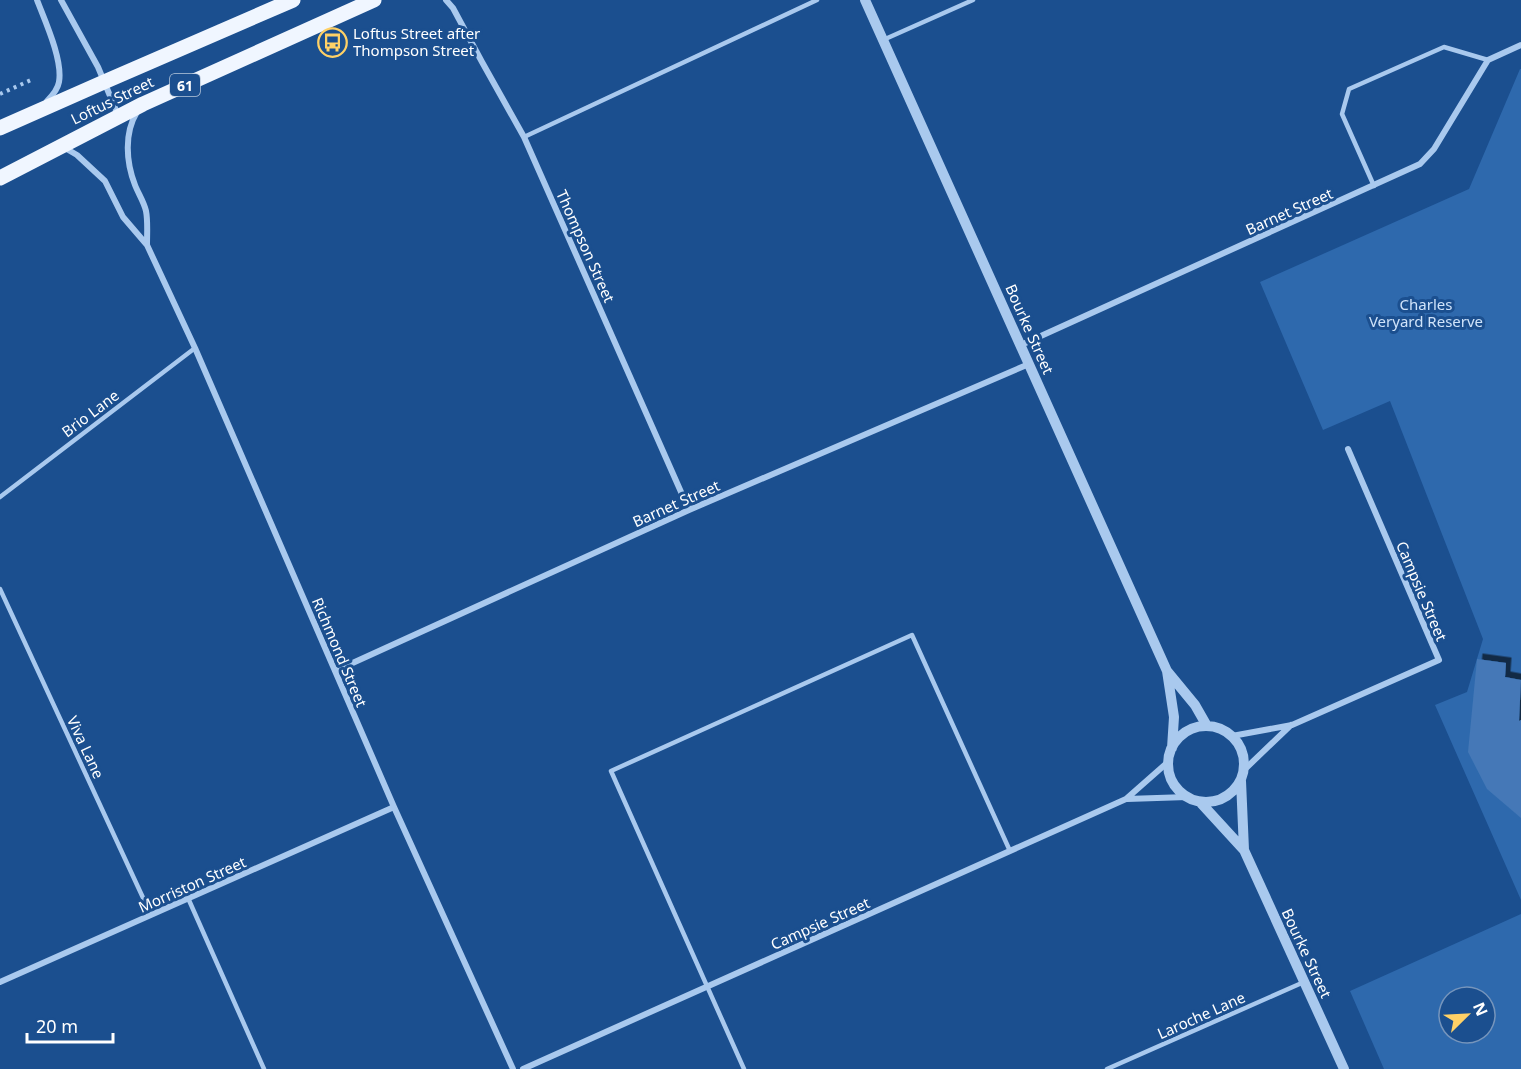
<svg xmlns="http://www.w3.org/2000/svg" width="1521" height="1069" font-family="'Noto Sans',sans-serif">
	<defs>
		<filter id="shadow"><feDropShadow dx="5.5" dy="-5.5" stdDeviation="0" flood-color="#0009"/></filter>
	</defs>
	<rect width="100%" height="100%" fill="#1b4f8f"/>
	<path fill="#2e69ad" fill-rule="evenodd" d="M1520,69H1521V900L1435,705L1467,692L1483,639L1390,401L1323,430L1260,282L1469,189Z
		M1521,914V1069H1384L1350,991ZM1449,997H1485V1033H1449Z"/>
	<path fill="#4478b7" filter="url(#shadow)" d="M1477,659L1506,663L1505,677L1521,680L1519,721L1521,720V818L1487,789L1468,752Z"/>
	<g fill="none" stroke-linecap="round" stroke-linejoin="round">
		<path stroke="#a9c9ee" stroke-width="4" stroke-dasharray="3 4.5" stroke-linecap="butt" d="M0,94L31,80"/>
		<path stroke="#a9c9ee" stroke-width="4.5" d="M883,40L973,0
			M524,137L817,0
			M1374,186L1342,114L1349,89L1444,47L1488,60
			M0,497L195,348
			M0,589L151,915
			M188,898L264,1069
			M744,1069L611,771L912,635L1010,851
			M1107,1069L1304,982"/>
		<path stroke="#a9c9ee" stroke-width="6" d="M37,0C45,21 63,60 59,82C58,88 52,96 47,101
			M61,0L98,67L118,115
			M446,0L453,8L482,62L524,137L689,510
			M137,112C124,133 126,162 135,185C138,193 144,202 146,211C148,221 147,233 147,244
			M65,148L77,155L105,181L123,217L147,245L195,348L394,807L513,1069
			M1021,345L1420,164L1434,149L1488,60L1521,45
			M335,671L689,510L1029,364
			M1232,736L1292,725L1439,660L1348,449
			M1244,770L1291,725
			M1127,799L1187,797
			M0,982L394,807
			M523,1069L1126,799L1168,762"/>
		<path stroke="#a9c9ee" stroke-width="10" d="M865,0L1167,671L1195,705L1207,726
			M1167,671L1174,717L1172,748
			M1168 764a38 38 0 1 1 76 0a38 38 0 1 1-76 0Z
			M1241,781L1244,850
			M1200,802L1244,850L1344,1069"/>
		<path stroke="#f0f6ff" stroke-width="15" d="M0,128L104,82L293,0
			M0,178L143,104L374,0"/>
	</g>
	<defs>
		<symbol id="bus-ring" viewBox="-11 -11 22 22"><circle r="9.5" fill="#1b4f8f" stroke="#ffd166" stroke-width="1.5"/><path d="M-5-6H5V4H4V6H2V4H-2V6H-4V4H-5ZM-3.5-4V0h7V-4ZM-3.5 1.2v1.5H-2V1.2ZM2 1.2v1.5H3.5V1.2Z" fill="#ffd166"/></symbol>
	</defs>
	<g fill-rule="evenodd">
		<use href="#bus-ring" x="316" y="26" width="33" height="33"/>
	</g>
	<g text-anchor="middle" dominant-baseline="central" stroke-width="6" stroke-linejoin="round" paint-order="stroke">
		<rect fill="#1b4f8f" stroke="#bbcadd" stroke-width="1.5" x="170" y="74" width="30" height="22" rx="4.5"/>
		<g font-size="14" font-weight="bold" fill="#fff">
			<text x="185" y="85">61</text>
		</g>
		<g font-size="15" fill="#fff" stroke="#1b4f8f" text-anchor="start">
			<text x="353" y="33">Loftus Street after<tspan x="353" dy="17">Thompson Street</tspan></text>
		</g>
		<g font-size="15" fill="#fff" stroke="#1b4f8f">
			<text transform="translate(112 100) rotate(-26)">Loftus Street</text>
			<text transform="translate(1289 211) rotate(-24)">Barnet Street</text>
			<text transform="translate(586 246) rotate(66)">Thompson Street</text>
			<text transform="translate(1030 329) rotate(66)">Bourke Street</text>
			<text transform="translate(90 413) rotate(-37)">Brio Lane</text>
			<text transform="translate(676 503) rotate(-24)">Barnet Street</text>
			<text transform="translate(1422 591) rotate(67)">Campsie Street</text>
			<text transform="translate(340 652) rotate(67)">Richmond Street</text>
			<text transform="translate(86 747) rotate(65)">Viva Lane</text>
			<text transform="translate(192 884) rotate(-24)">Morriston Street</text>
			<text transform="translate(820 923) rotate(-24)">Campsie Street</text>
			<text transform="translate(1307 953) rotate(65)">Bourke Street</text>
			<text transform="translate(1201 1015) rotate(-24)">Laroche Lane</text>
		</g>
		<g font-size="15" fill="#cfe3fa" stroke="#1b4f8f">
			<text x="1426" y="304">Charles<tspan x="1426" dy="17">Veryard Reserve</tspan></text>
		</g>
	</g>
	<g transform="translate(1467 1015) rotate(66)"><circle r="28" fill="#1b4f8f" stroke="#7695bc" stroke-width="1.5"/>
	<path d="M0-4.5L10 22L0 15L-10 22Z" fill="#ffd166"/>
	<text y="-9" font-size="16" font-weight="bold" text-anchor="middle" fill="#ffffff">N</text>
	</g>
	<path d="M27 1033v9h86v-9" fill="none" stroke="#ffffff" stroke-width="3"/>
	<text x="36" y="1033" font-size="18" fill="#ffffff" stroke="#1b4f8f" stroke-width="4.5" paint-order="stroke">20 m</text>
</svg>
